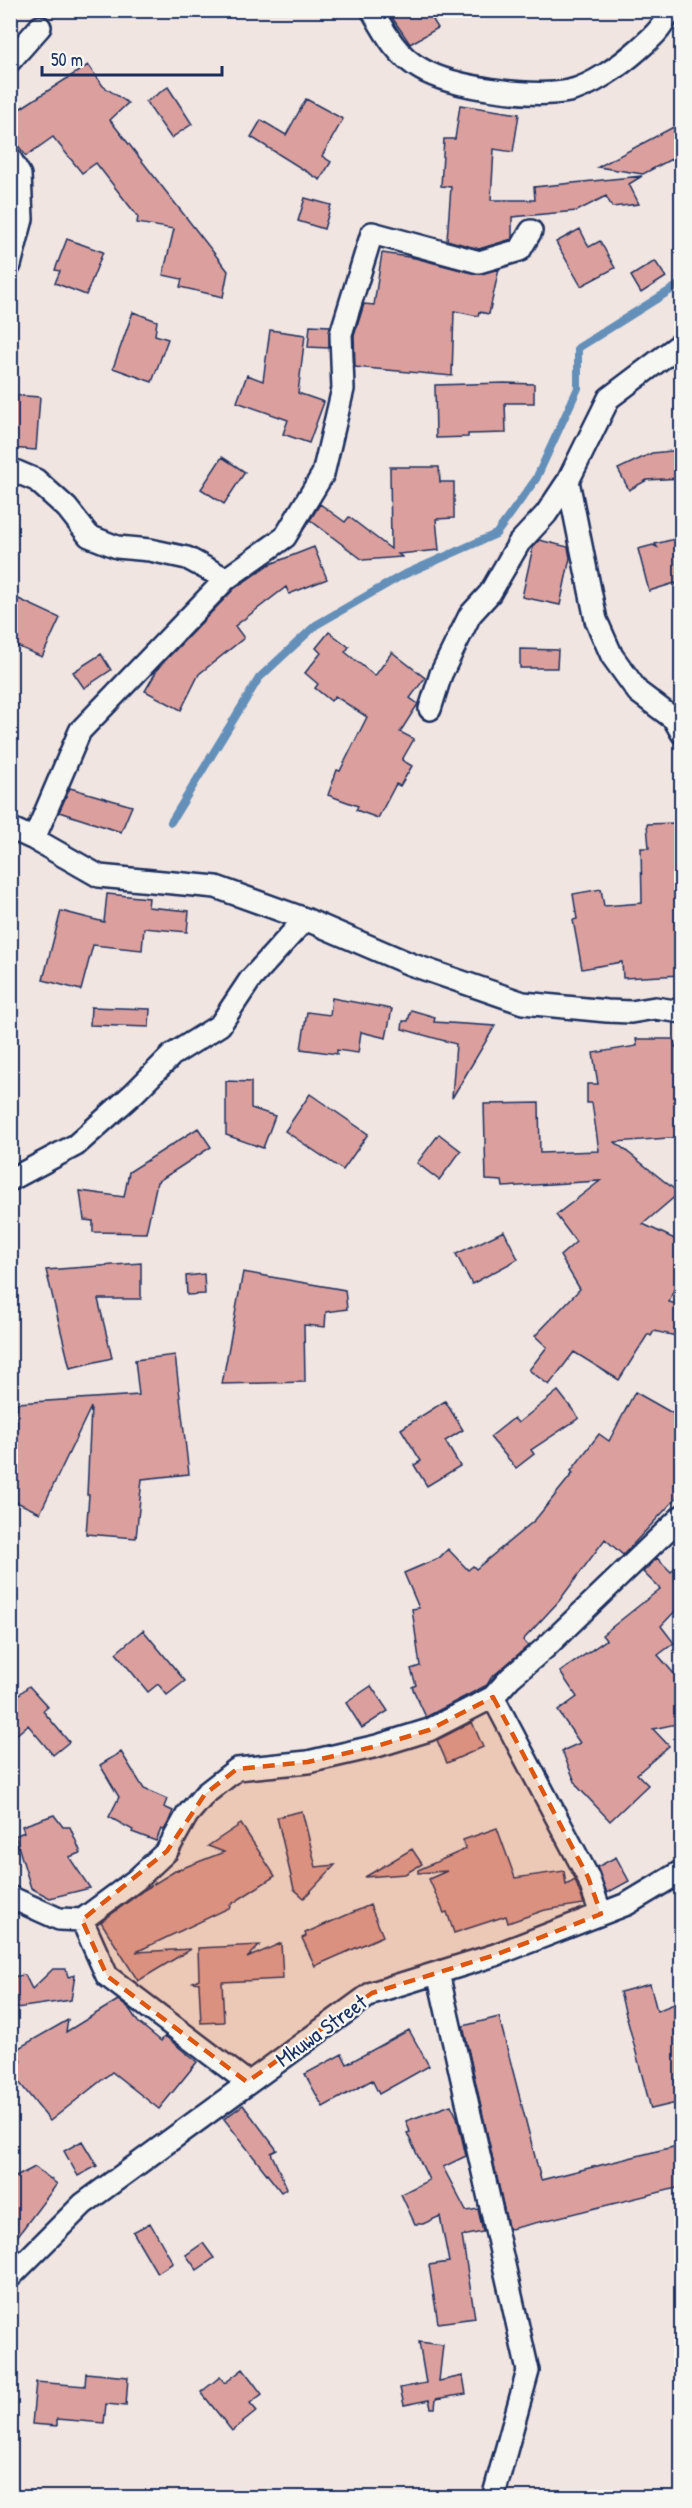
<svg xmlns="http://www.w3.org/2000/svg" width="692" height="2508" font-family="'Patrick Hand',sans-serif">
	<rect width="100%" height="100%" fill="#f1e5e1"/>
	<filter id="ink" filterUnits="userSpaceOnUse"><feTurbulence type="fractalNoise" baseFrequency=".0167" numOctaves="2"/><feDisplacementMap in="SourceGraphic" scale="12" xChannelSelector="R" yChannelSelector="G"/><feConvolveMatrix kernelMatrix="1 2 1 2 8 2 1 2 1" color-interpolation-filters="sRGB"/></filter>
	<g filter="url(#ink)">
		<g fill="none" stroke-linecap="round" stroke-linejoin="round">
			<path stroke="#648fb8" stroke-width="8" d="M171,822L259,678L316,625L401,576L496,534L536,479L578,388V348L682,283"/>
		</g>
		<path fill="#dba09d" stroke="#1b2f5e" stroke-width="1.5" d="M387,10H427L438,28L410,44Z
			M88,65L103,86L128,103L110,120L228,271L223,297L180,287L182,279L163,275L174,229L137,223L138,217L96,163L82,173L53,137L26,156L10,135V115Z
			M168,87L192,124L171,138L146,102Z
			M306,99L343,119L322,156L331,162L320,180L251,137L261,120L286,135Z
			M460,105L519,114L513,152L494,149L491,200H535L534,187L642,176L629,184L639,204L612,207L606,196L577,211L512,217V239L479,249L447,240L451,187L441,186L444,139H455Z
			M681,123V154L643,174L598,167Z
			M305,198L331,205L324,229L298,221Z
			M580,229L589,247L600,241L615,268L581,286L556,242Z
			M67,239L103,252L86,295L55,283L60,271L55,270Z
			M382,253L415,258L476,274L499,269L489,314L479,312L478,316L454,311L452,376L355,367L354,336L364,304L374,305Z
			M655,261L666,277L641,293L631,276Z
			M133,312L157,321L155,335L168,339L152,382L113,368Z
			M310,325L330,326L329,348L308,347Z
			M270,330L305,335L298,393L324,402L309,443L283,434L288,420L237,402L247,375L263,381Z
			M505,383L534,384V403H505L506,433L468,434V437L436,438L435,385Z
			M10,395L40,397L36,450L10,448Z
			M681,450V478L647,480L629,490L618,469L652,453Z
			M222,457L245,472L224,504L201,489Z
			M390,467H439L440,482H454V518L436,519L439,550L398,554L402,557L363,560L310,520L320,504L345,522L349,517L391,549Z
			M675,539L681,561V597L675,583L649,591L638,549L653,545L657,547L655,544Z
			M539,540L568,547L570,558L560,605L522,597L533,547Z
			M314,547L327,579L289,594L286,587L235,626L244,638L199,674L181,710L145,691L159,667L234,589L268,565Z
			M10,595L60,618L42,657L10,643Z
			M329,632L349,647L345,652L375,676L392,652L425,678L410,698L418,704L400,732L414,739L402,760L412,766L400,786L396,784L378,818L356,810L358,806L328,795L337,770L340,771L367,717L335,696L331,701L315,688L318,684L305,673L321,653L316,648Z
			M520,649L558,650L557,668H520Z
			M101,654L111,670L84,688L73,672Z
			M70,788L132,806L121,832L59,812Z
			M675,823L676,847H681V975L623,978L622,962L582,969L573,920L577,919L573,894L601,889L604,906L642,903L641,848H649L647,824Z
			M107,894L149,898L148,907L189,911L187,932L144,928L142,950L93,945L81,990L43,980L61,911L104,922Z
			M332,998L392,1009L386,1038L361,1032L358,1053L337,1050V1054L301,1049L307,1012L330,1015Z
			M91,1007L150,1009L149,1027L90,1025Z
			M411,1010L435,1017L434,1022L495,1026L452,1098L456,1044L402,1029L403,1021H408Z
			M636,1039H674L675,1047H681V1137L615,1142L679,1193L643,1224L681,1242V1271L669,1302L681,1305V1337L654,1331L651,1336L648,1334L619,1380L574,1352L549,1385L529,1370L547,1347L535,1336L580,1289L560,1256L576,1242L556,1215L600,1181L503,1187L502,1181L486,1180L484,1104L539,1103L540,1153L599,1151L592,1103H587V1084H598L593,1053L637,1046Z
			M226,1081L251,1082V1108L275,1116L263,1148L226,1135Z
			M310,1094L368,1134L343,1170L285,1131Z
			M198,1128L211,1147L157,1182L146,1233L93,1232V1221L84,1220L80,1191L124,1197L129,1172Z
			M439,1134L461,1151L439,1180L417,1163Z
			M504,1231L518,1259L472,1284L456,1254Z
			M141,1263V1299H98L112,1358L70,1368L46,1270Z
			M243,1272L345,1290L347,1309L326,1312L325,1327L304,1325L305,1382L222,1384Z
			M204,1274L205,1294L187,1295L186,1276Z
			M175,1355L189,1474L142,1479L136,1538L86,1534L89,1495H87L91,1407L40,1513L10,1499V1451L17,1437V1403L139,1395L135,1360Z
			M558,1391L579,1418L531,1450L534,1454L516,1468L490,1437L514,1418L518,1423Z
			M635,1392L681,1418V1493L623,1555L605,1539L559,1601L523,1640L528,1646L491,1678L487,1685L426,1717L412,1687L416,1685L411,1669L420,1666L412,1609L419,1608L404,1573L439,1558L448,1549L468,1570L473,1566L476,1569L535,1520L573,1473L571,1471L599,1434L609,1441Z
			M445,1401L463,1430L445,1441L460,1466L427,1486L414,1465L421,1461L401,1429Z
			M657,1558L671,1572L681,1561V1609L679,1607L661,1626L674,1643L658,1655L681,1682V1723L653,1729L669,1746L637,1774L648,1785L610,1821L577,1786L562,1751L580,1743L558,1711L577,1697L560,1672L606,1640L602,1635L660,1589L643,1572Z
			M143,1630L185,1681L167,1695L158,1684L148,1692L116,1653Z
			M29,1686L48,1707L43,1711L69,1742L53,1755L28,1725L10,1740V1702Z
			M371,1686L388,1711L362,1728L346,1703Z
			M472,1722L483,1747L447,1763L437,1740Z
			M121,1752L144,1789L167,1799L164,1807L173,1811L168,1823L164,1830L161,1829L156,1841L132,1832L133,1830L109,1817L119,1797L100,1765Z
			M302,1811L316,1867L335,1865L304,1898L294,1889L277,1817Z
			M54,1815L63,1827H70L81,1853L69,1857L90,1888L50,1898L31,1888L15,1836L24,1832L22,1826Z
			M241,1824L275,1876L230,1905L231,1907L136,1952L191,1949L138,1981L101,1922L144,1890L175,1871L224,1852L208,1846Z
			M497,1828L515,1878L564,1871L566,1885L575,1880L584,1904L545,1910L508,1923L506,1916L454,1933L447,1912L444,1913L429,1879L447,1871L418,1873V1870L466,1849L463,1840Z
			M412,1849L422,1864L405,1874L365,1877Z
			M616,1857L629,1881L607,1893L597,1867Z
			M370,1905L383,1936L315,1966L302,1938L306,1936L305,1933Z
			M281,1943L283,1979L222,1982L224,2022L201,2023L199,1983L193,1982L199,1979L198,1948L260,1945L247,1958Z
			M53,1969H66L68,1977L75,1975L71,2000L10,2009V1977L25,1975L32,1989Z
			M650,1984L657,2011L681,2001V2086L677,2087L681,2102L651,2109L620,1992Z
			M118,2000L130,2010L138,2022L161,2041L165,2036L197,2062L159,2109L112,2072L50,2121L10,2071V2066L21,2061L15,2050L68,2020L66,2032Z
			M499,2017L541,2180L681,2145V2187L511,2229L508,2227L463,2026Z
			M409,2030L429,2066L379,2094L372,2080L323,2107L305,2074L342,2054L347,2064Z
			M243,2105L277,2150L271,2153L287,2188L281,2192L224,2119Z
			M451,2105L457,2117L466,2156L443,2167L466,2211L478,2209L483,2232L462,2236L475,2318L438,2323L429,2265L449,2262L440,2216L423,2224H415L401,2194L429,2180L407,2133L410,2132L406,2121Z
			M82,2141L97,2166L78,2176L64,2151Z
			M35,2167L57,2184L10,2246V2180Z
			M150,2223L173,2263L157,2273L133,2232Z
			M203,2243L214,2258L197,2270L186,2255Z
			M419,2342L443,2345L439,2381L463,2376L466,2394L436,2399L435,2408H431L429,2400L404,2405L400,2388L426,2383Z
			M243,2369L262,2394L250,2403L257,2411L232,2431L201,2392L220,2377L225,2383Z
			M86,2373L128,2377L126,2406L106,2404L104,2423L57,2419V2426L32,2424L36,2382L85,2386Z"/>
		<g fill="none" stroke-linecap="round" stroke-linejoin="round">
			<defs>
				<path id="minor" d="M372,10C385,33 397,56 421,69C453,88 532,98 569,91C592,86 621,65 639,49C652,37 664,28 669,10
					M10,61L40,27
					M10,158L20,175L22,219L10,265
					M10,469L36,480L67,508L89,536L117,547L150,550L187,558L226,579
					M568,481L596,620L612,656L638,692L674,719L682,733
					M430,709L441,674L470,615L490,593L519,543L546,514L568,481L609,398L682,343
					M10,828L34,839L99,876L216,887L305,919L410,964L523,1003L607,1011L631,1012L655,1008L682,1012
					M34,839L80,731L226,579L285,537L323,474L343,389L341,334L372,233L479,262L520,250L531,231
					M10,1180L76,1145L134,1093L172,1055L220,1025L250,980L305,919
					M493,1697L588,1877L601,1914
					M10,1897L59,1919L82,1920L136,1880L167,1851L187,1815L205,1794L237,1769L308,1762L377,1746L429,1730L493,1697L510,1678L545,1648L682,1516
					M82,1920L107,1976L247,2082
					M438,1973L528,2371L493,2498
					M10,2277L83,2204L372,1993L495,1955L627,1904L682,1871"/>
			</defs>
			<use href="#minor" stroke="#1b2f5e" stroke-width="26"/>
			<use href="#minor" stroke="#f6f6f2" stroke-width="21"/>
		</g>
	</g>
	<path fill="#de5710" fill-opacity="0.2" stroke="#de5710" stroke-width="4.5" stroke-dasharray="12 8" stroke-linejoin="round" d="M493,1697L588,1877L601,1914L495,1955L372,1993L247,2082L107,1976L82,1920L167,1851L205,1794L237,1769L308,1762L377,1746L429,1730Z"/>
	<g text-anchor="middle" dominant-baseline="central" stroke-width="4.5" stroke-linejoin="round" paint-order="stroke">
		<g font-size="22" fill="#1b2f5e" stroke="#f6f6f2">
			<text transform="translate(321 2030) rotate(-36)">Mkuwa Street</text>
		</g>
	</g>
	<rect width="692" height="2508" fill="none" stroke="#f6f6f2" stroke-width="36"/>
	<rect x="18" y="18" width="656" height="2472" fill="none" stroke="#1b2f5e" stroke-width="2" filter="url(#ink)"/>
	<path d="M42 66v9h180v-9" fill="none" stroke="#1b2f5e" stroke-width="3"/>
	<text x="51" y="66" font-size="18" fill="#1b2f5e" stroke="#f6f6f2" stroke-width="4.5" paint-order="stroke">50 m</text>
</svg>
